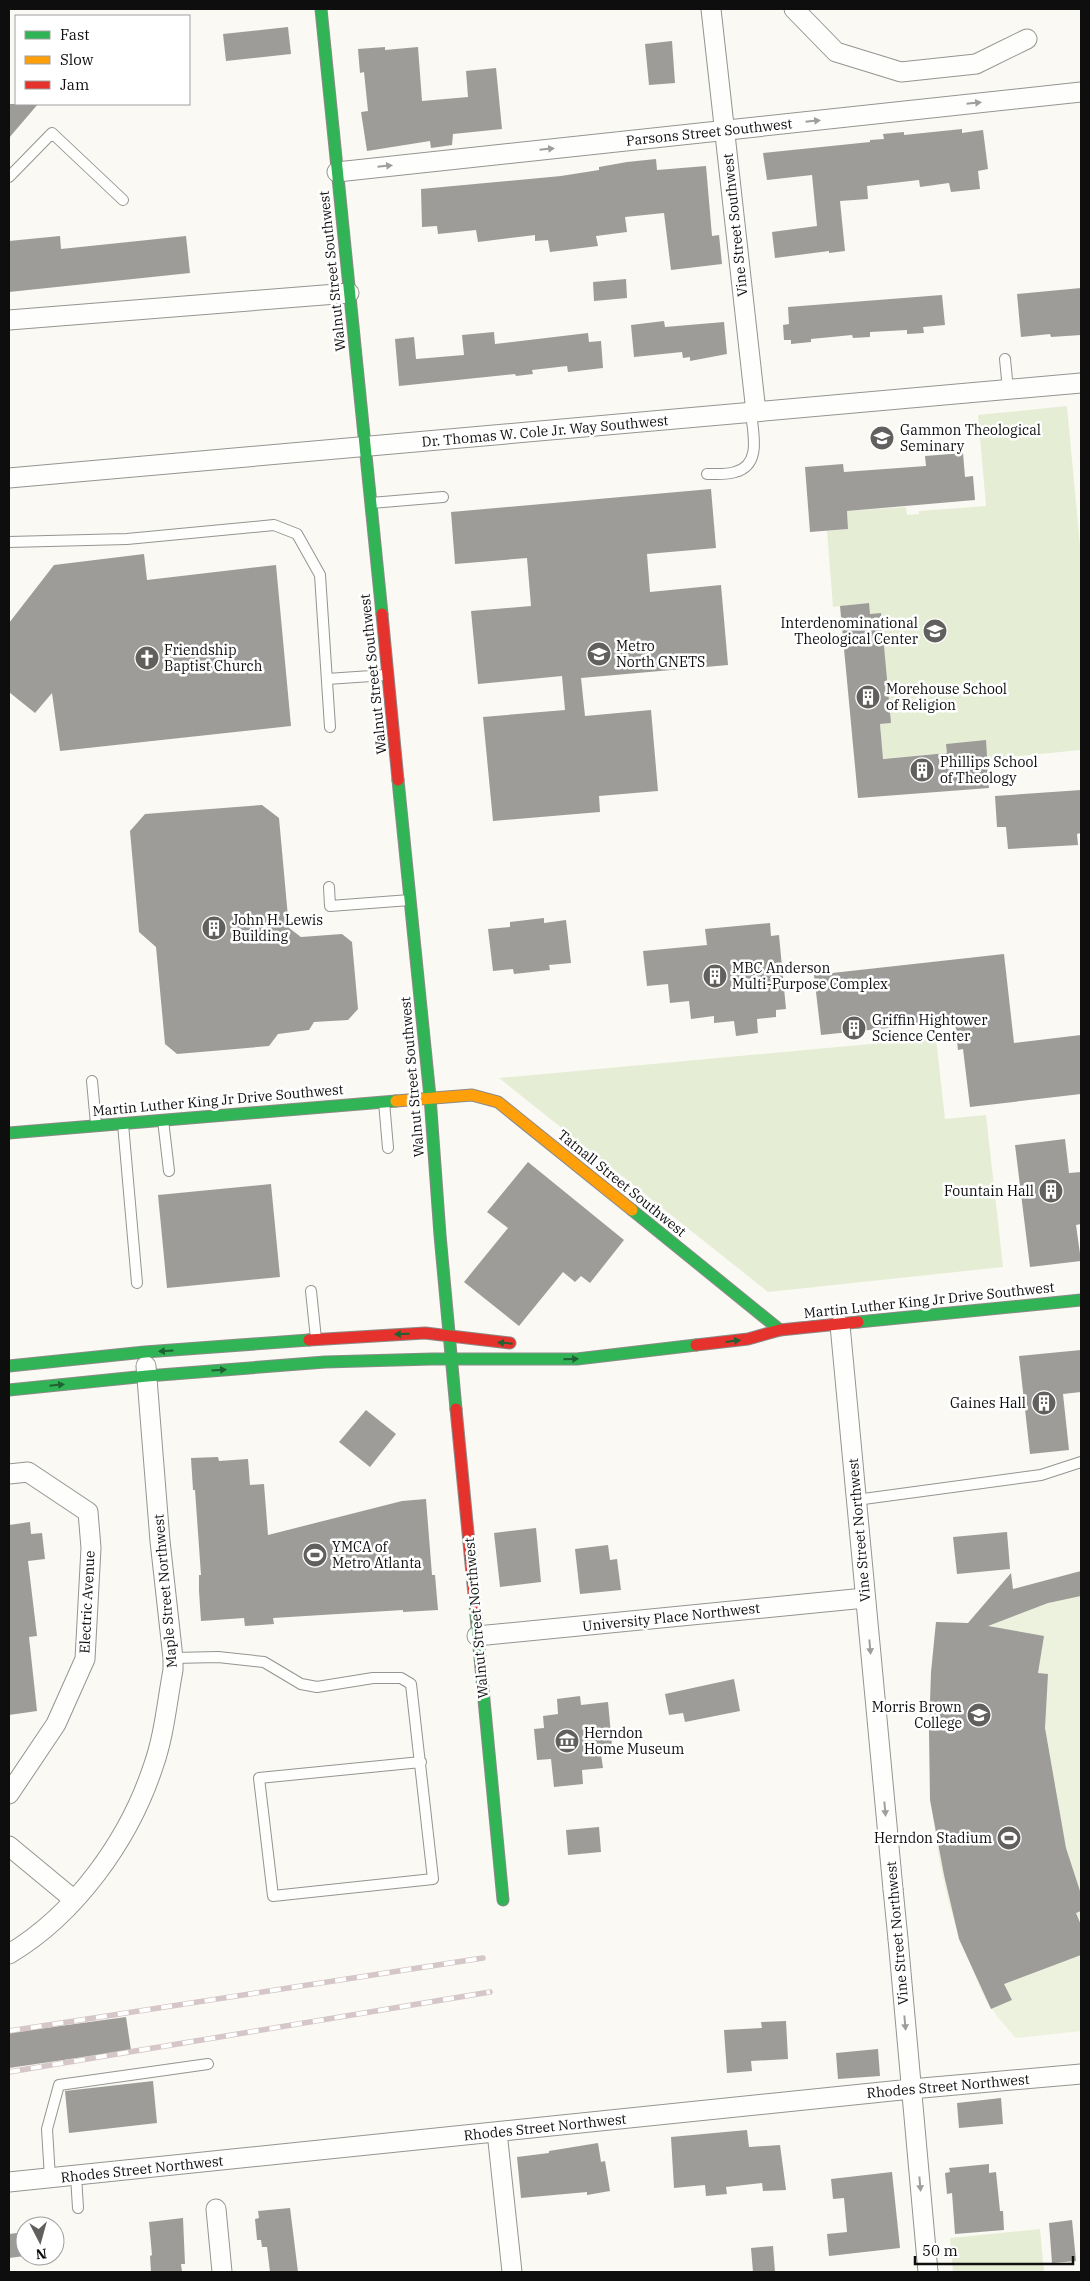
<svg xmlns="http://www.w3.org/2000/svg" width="1090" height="2281" font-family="'IBM Plex Serif',serif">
	<rect width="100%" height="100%" fill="#faf9f3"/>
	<path fill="#e5eed5" d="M1067,406L1081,557V750L987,759L985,741L947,744V753L855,761L852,738L881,735L880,724L890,723L881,614H870L868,603L833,607L827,531L848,529L847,511L906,507L907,515L919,514V511L986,506L978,415Z
		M936,1038L945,1119L986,1115L1003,1267L768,1292L499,1078Z
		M1040,2229L1044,2272H953L950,2238Z"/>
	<path fill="#edf2de" d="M1081,1571V2031L1016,2038C1008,2029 999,2019 992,2009C983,1997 978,1982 972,1968C924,1860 924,1738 936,1622L968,1623L992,1595Z"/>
	<path fill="#9e9c98" d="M288,27L291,54L226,61L223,34Z
		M672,41L675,83L649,85L645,44Z
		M385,47V50L418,47L422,101L468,97L466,71L496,68L502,129L453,134L452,145L431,148L430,141L367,151L361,112L368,111L364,72L360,73L358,49Z
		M9,104H38L9,138Z
		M962,129V133L983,130L988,169L978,171L980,189L951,192L949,183L920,187L919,180L867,186L868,199L840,201L845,251L829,253V251L775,258L772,232L817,226L812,175L767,180L763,153L870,142V140L884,139L883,134L904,132V135Z
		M656,159L657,170L706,166L712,236L719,235L722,264L671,270L664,213L625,217L627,232L596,236L598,246L550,252L548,240L535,241V235L478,242L476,230L438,234L437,226L422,227L421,189L561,176L599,170V167L627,162Z
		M60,236L61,249L186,236L190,273L9,292V241Z
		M626,279L627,298L594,301L593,282Z
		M1081,288V335L1051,337L1050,334L1021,337L1017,294Z
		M942,295L945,325L923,327L924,333L907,334V330L870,332V337L853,338L852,335L811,339V342L791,344V340H784L783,325L789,324L788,307Z
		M664,321L665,327L724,322L727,354L690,361V357L683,358L682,352L634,357L631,325Z
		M494,332L495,344L588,333L589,342L601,341L603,368L568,372L567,366L532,370L533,374L516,376L515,374L399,386L395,339L414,337L416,359L464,355L462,335Z
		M963,453L965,477L973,476L975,500L847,511L848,529L810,532L805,467L843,464L844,472L926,466L925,456Z
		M711,489L716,548L647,554L650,592L721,585L728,665L581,678L585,716L651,710L658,791L599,796L600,812L493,821L483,717L565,710L562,676L478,684L471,611L531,606L527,558L455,564L451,512Z
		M144,554L147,580L276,565L291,726L60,751L52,693L35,713L9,692V623L54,565Z
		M869,603L870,614L881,613L891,723L880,724L883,759L947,753L946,744L986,740L989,788L858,798L840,606Z
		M1081,790V833L1077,834L1078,845L1008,849L1006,827H997L995,796Z
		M262,805L279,818L289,928L301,937L342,934L352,942L358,1009L348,1020L314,1022L309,1030L278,1034L269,1046L177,1054L165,1044L156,947L139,932L130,831L145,814Z
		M544,918V923L566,920L571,963L549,965L550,970L514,974L513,969L493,971L488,929L510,927V922Z
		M770,923L771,936L779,935L786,1009L776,1010V1017L757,1019L758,1033L736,1036L734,1021L714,1023V1016L691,1019L689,1001L670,1003L668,984L647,986L643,951L707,945L705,929Z
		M1004,954L1014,1043L1081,1035V1094L970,1107L963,1049L958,1050L955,1021L821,1035L814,975Z
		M1065,1139L1069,1173L1081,1172V1224L1076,1225L1081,1261L1030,1267L1015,1145Z
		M528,1162L624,1240L590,1283L581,1276L575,1282L563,1272L519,1326L464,1282L508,1228L487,1212Z
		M271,1184L280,1277L167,1288L158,1195Z
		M1081,1350V1392L1063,1394L1069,1450L1030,1454L1019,1356Z
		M366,1410L396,1434L370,1467L339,1442Z
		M218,1457L219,1461L248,1459L250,1485L264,1484L268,1535L402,1501L426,1499L432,1575H435L438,1610L403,1612V1610L273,1618L274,1624L245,1626L244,1618L201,1621L199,1591V1575H201L195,1490H193L191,1458Z
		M30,1522L31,1534L42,1533L45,1559L28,1561L37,1636L29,1637L37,1711L9,1715V1525Z
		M536,1528L541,1582L500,1587L494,1533Z
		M1007,1532L1010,1569L957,1574L953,1537Z
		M608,1545L610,1560L617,1559L621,1590L580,1594L575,1549Z
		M1081,1571V1596L1048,1603L988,1626L1044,1636L1038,1673L1048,1674L1045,1728L1066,1848L1081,1894V1911L1076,1913L1081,1925V1955L1004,1984L1012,2000L991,2009L959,1939L944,1875L930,1800L929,1732L931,1672L936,1622L968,1623L1011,1573L1013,1589Z
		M734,1679L740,1711L685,1722L683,1713L669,1715L665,1694Z
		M580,1696L581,1705L608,1702L612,1745L600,1747L603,1768L582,1770L583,1784L554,1787L551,1759L537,1760L534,1729L544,1728L543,1716L558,1714L557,1699Z
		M599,1827L601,1852L568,1855L566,1830Z
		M126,2017L131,2050L9,2068V2033Z
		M786,2021L788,2059L751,2061L752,2071L727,2073L724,2030L762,2028L761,2022Z
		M878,2049L880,2076L838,2079L836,2053Z
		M153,2081L157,2123L69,2133L65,2091Z
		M1001,2098L1003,2124L959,2128L957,2103Z
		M747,2130L749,2147L780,2145L786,2190L763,2191L762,2183L726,2187L727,2194L706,2196L705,2185L674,2188L671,2137Z
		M598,2143L601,2162L605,2161L610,2191L587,2195V2192L521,2198L517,2157L549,2153V2151Z
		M989,2164V2173L996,2172L1000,2211H1003L1004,2230L955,2234L952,2193L947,2194L945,2173L950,2172L949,2168Z
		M892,2172L900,2248L829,2256L827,2234L847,2232L844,2198L833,2199L831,2179Z
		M290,2208L298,2272H270L267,2247H262L261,2240H257L255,2219L259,2218L258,2211Z
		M183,2218L185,2264H181L182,2272H151L150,2256L152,2255L149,2222Z
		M1072,2220L1076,2261L1052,2263L1049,2223Z
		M25,2232V2256L9,2258V2234Z
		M773,2246L775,2272H753L751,2248Z"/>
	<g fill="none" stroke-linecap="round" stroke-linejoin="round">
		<defs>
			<path id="lane" d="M9,177L52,133L123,200
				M1005,359L1008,390
				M707,474C716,474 727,475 735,472C762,465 753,433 751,413
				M371,503L443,497
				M9,542L127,539L274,525L297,534L320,575L330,727
				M327,679L386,675
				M329,887L330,906L410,900
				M92,1081L96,1124
				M384,1102L388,1148
				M163,1120L169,1171
				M123,1124L137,1283
				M311,1291L316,1339
				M856,1500L1041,1475L1081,1462
				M173,1658L218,1657L264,1662L301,1684L317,1687L373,1678H401L411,1684L433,1879L273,1896L259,1778L421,1762
				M76,2176L78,2208
				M50,2178L47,2129L59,2085L208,2064"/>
			<path id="street" d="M711,9L756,412
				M794,9L836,52L901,72L976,64L1027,39
				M337,172L1081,92
				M9,320L349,293
				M9,478L1081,383
				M840,1325L893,1889
				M9,1474L28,1472L88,1512L91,1548L85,1659L56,1724L9,1794
				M477,1636L865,1598
				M9,1846L73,1899
				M898,1939L928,2272
				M9,1954C75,1915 129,1840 153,1767C164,1737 167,1702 173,1670V1658L160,1541L146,1366
				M497,2132L512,2272
				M9,2182L911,2089L1081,2074
				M216,2209L222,2272"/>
			<path id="fast" d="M321,9L382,614
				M398,780L430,1097L440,1235L456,1409
				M9,1133L396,1101
				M632,1210L780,1330
				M858,1322L1081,1300
				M9,1366L145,1352L309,1340
				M9,1390L147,1376L325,1362L432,1359H577L696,1345
				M475,1605L503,1900"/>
			<path id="slow" d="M396,1101L472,1095L498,1102L632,1210"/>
			<path id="jam" d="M382,614L398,780
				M309,1340L425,1333L510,1343
				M696,1345L748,1339L780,1330L858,1322
				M456,1409L475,1605"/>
		</defs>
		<use href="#lane" stroke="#949491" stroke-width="12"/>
		<use href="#street" stroke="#949491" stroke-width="21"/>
		<use href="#fast" stroke="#8b8a88" stroke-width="13"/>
		<use href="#slow" stroke="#8b8a88" stroke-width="13"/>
		<use href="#jam" stroke="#8b8a88" stroke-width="13"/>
		<use href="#lane" stroke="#fefefd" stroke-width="10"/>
		<use href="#street" stroke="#fefefd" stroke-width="19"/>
		<use href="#fast" stroke="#30b455" stroke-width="11"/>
		<use href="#slow" stroke="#ff9f0a" stroke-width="11"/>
		<use href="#jam" stroke="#e5322d" stroke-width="11"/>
		<defs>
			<path id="rail" d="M9,2031L483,1958
				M9,2072L490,1992"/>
		</defs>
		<use href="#rail" stroke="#d5c6c7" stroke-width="5.5"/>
		<use href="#rail" stroke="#fff" stroke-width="4" stroke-dasharray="11" stroke-linecap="butt"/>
		<defs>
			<path id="street-bridge" d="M893,1889L898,1939"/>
		</defs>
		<use href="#street-bridge" stroke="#949491" stroke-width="21" stroke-linecap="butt"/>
		<use href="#street-bridge" stroke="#fefefd" stroke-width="19"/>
	</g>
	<defs><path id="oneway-solid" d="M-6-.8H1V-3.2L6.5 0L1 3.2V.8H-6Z" transform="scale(1.25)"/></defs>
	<g fill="#9e9e9d">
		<use href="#oneway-solid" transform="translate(974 103) rotate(-6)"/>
		<use href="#oneway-solid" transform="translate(813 121) rotate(-6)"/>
		<use href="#oneway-solid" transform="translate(547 149) rotate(-6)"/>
		<use href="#oneway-solid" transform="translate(385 166) rotate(-6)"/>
		<use href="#oneway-solid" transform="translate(870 1647) rotate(85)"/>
		<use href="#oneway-solid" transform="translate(885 1809) rotate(85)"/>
		<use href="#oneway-solid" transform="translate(905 2023) rotate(85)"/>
		<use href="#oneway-solid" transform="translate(920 2184) rotate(85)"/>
	</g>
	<g fill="#1f6132">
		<use href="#oneway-solid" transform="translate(402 1334) rotate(178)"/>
		<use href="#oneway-solid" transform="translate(733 1341) rotate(-7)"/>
		<use href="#oneway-solid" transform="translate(505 1343) rotate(-174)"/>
		<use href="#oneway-solid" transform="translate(166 1351) rotate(176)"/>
		<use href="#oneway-solid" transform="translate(571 1359) rotate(-2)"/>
		<use href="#oneway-solid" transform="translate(219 1370) rotate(-4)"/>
		<use href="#oneway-solid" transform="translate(57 1385) rotate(-6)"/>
	</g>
	<defs>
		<symbol id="school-disc" viewBox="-11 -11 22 22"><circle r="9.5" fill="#61605e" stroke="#fff"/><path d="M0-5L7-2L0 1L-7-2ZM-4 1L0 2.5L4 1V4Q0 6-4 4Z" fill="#fff"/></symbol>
		<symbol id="university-disc" viewBox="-11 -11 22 22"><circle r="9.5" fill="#61605e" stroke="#fff"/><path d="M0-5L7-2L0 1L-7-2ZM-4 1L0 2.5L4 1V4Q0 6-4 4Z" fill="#fff"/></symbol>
		<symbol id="church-disc" viewBox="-11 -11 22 22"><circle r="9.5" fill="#61605e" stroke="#fff"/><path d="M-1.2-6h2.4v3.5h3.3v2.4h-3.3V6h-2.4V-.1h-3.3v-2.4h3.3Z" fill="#fff"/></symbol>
		<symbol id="building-disc" viewBox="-11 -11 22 22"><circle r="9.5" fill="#61605e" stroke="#fff"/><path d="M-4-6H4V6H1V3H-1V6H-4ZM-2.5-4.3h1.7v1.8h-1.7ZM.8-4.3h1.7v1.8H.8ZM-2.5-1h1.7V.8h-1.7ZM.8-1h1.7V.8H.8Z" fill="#fff"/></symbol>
		<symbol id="stadium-disc" viewBox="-11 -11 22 22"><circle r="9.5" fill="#61605e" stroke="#fff"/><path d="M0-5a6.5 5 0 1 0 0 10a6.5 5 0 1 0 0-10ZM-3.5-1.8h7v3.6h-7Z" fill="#fff"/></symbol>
		<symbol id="museum-disc" viewBox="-11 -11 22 22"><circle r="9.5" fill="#61605e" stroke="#fff"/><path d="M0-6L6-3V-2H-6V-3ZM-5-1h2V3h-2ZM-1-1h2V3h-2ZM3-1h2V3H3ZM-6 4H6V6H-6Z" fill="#fff"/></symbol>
	</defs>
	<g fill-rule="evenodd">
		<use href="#school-disc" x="868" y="424" width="28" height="28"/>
		<use href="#university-disc" x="921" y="617" width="28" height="28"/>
		<use href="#school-disc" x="585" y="640" width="28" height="28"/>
		<use href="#church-disc" x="133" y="644" width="28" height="28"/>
		<use href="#building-disc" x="854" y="683" width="28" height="28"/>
		<use href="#building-disc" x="908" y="756" width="28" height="28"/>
		<use href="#building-disc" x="200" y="914" width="28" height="28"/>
		<use href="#building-disc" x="701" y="962" width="28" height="28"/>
		<use href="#building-disc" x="840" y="1014" width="28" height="28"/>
		<use href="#building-disc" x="1037" y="1177" width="28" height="28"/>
		<use href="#building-disc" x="1030" y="1389" width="28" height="28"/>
		<use href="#stadium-disc" x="301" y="1541" width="28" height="28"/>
		<use href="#university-disc" x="965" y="1701" width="28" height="28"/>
		<use href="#museum-disc" x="553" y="1727" width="28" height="28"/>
		<use href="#stadium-disc" x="995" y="1824" width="28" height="28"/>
	</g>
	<g text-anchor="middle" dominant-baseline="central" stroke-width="5" stroke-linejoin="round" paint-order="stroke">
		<g font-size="14" fill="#0e0e0e" stroke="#fff">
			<text transform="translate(709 132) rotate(-6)">Parsons Street Southwest</text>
			<text transform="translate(735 225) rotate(-96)">Vine Street Southwest</text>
			<text transform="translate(332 271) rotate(-96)">Walnut Street Southwest</text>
			<text transform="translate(545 431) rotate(-5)">Dr. Thomas W. Cole Jr. Way Southwest</text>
			<text transform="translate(373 674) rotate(-96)">Walnut Street Southwest</text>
			<text transform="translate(412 1077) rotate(-95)">Walnut Street Southwest</text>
			<text transform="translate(218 1100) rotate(-5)">Martin Luther King Jr Drive Southwest</text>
			<text transform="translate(622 1183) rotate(39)">Tatnall Street Southwest</text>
			<text transform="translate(929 1300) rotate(-6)">Martin Luther King Jr Drive Southwest</text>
			<text transform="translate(859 1530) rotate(-95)">Vine Street Northwest</text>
			<text transform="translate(165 1591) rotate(-95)">Maple Street Northwest</text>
			<text transform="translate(87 1602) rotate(-87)">Electric Avenue</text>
			<text transform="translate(671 1617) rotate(-6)">University Place Northwest</text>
			<text transform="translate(476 1618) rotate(-95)">Walnut Street Northwest</text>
			<text transform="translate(897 1933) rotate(-95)">Vine Street Northwest</text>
			<text transform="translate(948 2086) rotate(-5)">Rhodes Street Northwest</text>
			<text transform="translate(545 2127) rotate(-6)">Rhodes Street Northwest</text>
			<text transform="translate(142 2169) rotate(-6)">Rhodes Street Northwest</text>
		</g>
		<g font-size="14" fill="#0e0e0e" stroke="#fff" text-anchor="start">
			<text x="900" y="430">Gammon Theological<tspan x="900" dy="16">Seminary</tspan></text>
			<text x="918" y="623" text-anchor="end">Interdenominational<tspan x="918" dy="16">Theological Center</tspan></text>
			<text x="616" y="646">Metro<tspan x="616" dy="16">North GNETS</tspan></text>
			<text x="164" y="650">Friendship<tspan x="164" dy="16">Baptist Church</tspan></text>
			<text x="886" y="689">Morehouse School<tspan x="886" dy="16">of Religion</tspan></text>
			<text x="940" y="762">Phillips School<tspan x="940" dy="16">of Theology</tspan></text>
			<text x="232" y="920">John H. Lewis<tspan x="232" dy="16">Building</tspan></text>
			<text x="732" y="968">MBC Anderson<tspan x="732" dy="16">Multi-Purpose Complex</tspan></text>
			<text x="872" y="1020">Griffin Hightower<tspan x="872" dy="16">Science Center</tspan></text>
			<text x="1034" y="1191" text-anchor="end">Fountain Hall</text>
			<text x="1026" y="1403" text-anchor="end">Gaines Hall</text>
			<text x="332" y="1547">YMCA of<tspan x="332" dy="16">Metro Atlanta</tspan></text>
			<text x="962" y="1707" text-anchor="end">Morris Brown<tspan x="962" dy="16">College</tspan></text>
			<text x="584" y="1733">Herndon<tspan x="584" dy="16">Home Museum</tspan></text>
			<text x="992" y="1838" text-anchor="end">Herndon Stadium</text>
		</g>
	</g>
	<rect width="1090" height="2281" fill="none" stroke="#0e0e0e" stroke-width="20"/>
	<rect x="15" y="15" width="175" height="90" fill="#ffffff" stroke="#9f9f9f"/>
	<rect x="25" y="31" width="25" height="8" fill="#30b455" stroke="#9f9f9f"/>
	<text x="60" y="40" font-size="15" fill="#0e0e0e">Fast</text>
	<rect x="25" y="56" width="25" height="8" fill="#ff9f0a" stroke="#9f9f9f"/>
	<text x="60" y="65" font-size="15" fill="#0e0e0e">Slow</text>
	<rect x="25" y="81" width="25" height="8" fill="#e5322d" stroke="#9f9f9f"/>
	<text x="60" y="90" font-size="15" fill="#0e0e0e">Jam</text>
	<g transform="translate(40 2241) rotate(174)"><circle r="24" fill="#ffffff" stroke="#9f9f9f"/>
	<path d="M0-4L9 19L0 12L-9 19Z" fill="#61605e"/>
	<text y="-8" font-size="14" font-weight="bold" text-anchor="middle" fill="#0e0e0e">N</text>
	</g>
	<path d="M915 2256v8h158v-8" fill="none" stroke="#0e0e0e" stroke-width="2.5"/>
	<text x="922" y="2256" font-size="15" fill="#0e0e0e" stroke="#ffffff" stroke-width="4" paint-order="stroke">50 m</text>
</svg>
